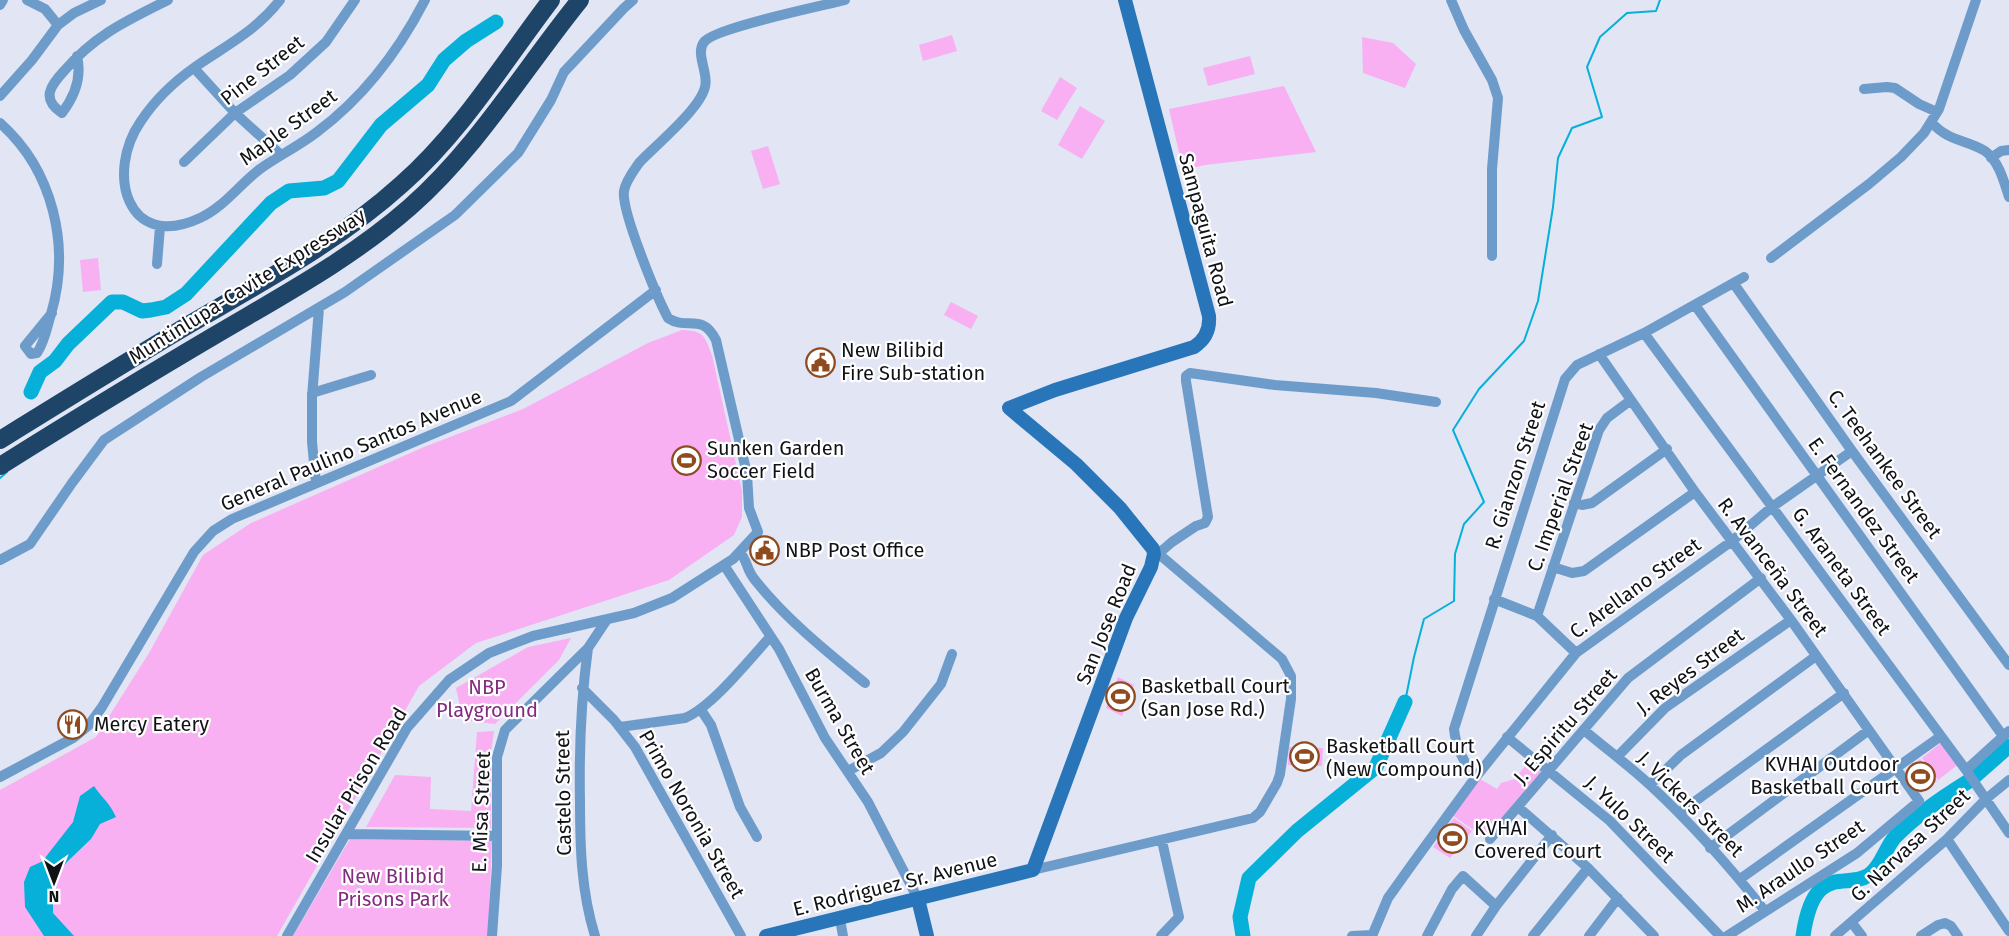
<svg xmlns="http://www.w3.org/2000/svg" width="2009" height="936" font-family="'Fira Sans',sans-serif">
	<rect width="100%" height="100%" fill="#e1e5f4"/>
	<path fill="#f8b0f2" d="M952,35L957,51L923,61L919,45Z
		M1362,37L1393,43L1416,64L1405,88L1363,73Z
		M1250,56L1255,74L1208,86L1203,68Z
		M1060,77L1077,88L1057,120L1041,111Z
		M1284,86L1316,152L1205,165L1183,170L1169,109Z
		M1080,106L1105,121L1082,159L1058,145Z
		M768,146L780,184L763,189L751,151Z
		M98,258L101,290L83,292L80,260Z
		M951,302L978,316L971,329L944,315Z
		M682,330C704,331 704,335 712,355L742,491V517L734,535L669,580L476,643L419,686L277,936H0V790L96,737L149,653L203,555L251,523L424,447L523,409L648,343Z
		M571,638L559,660L495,724L463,720L456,688L528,647Z
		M1118,677L1134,685L1122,716L1106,708Z
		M494,731L491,752V828L366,827L395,775L431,777L430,809L471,811L477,732Z
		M1942,742L1959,764L1938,780L1922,758Z
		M1289,747L1323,748L1322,766L1288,765Z
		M1920,759L1937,781L1921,793L1904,772Z
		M1529,761L1543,770L1485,838L1452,815L1480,779L1497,789L1501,783L1515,779Z
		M1454,818L1472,831L1450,858L1433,847Z
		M350,839L492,841L488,936H293Z"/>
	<path fill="#07b0d8" d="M94,786C102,798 110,803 116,817L100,824L91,839L68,861L53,879V913L74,936H44L25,907L24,882L30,867L43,861L48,854L73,822L80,796Z"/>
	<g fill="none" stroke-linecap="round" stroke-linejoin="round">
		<path stroke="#07b0d8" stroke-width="2" d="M0,478L7,472
			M1405,702L1414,657L1424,619L1454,601L1455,554L1464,524L1484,502L1453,430L1479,389L1524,341L1538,301L1553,207L1558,158L1572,128L1602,117L1587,67L1600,37L1627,13L1656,11L1660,0"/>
		<path stroke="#07b0d8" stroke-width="15" d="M31,392L40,372L55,361L68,344L112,302H123L142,311L151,310L166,307L186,294L271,203L289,191L324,188L338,181L381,125L428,85L444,60L466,41L496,22
			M1974,777L2009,746
			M1243,936L1240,917L1249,878L1297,831L1376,767L1405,702
			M1803,936C1805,922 1810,899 1821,889C1835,876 1854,885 1869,875C1882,866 1885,848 1895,837C1916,815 1943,797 1969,781"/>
		<path stroke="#6d9cca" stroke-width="10" d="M27,0L45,9L58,25
			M280,0C256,31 227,45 195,67C175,81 155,100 141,121C105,173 127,252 200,218C223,208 240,184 260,169C278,156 299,146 317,132C364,97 398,52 425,0
			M1451,0L1464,30L1492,80L1498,98L1492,169V256
			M0,5L3,0
			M77,56C82,77 75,96 62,113C41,99 50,86 64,71C95,35 126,21 168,0
			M194,68L235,113L281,155
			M1864,89L1887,87L1895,88L1919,104L1937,112
			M0,96L32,60L58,25L74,13L101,0
			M1931,122C1949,142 1965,139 1985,151C1999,161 2004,182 2009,197
			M0,123C53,170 71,246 51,314C47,327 45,341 37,353L31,354L25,346L52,313
			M1991,158L2001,151L2009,150
			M184,162L235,113L290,75L326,42L355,0
			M1771,258L1869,184L1901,157L1924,133L1939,109L1976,0
			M157,264L160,227
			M1734,284L1852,451L2009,665
			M1695,305L2003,736
			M1644,333L1966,770L2009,833
			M1599,354L1695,492L1791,620L1919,801L1857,853L1727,936
			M312,393L371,375
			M316,483L312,442V397L319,308
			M1574,503L1582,505L1592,503L1667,449
			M740,552C748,562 746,569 755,580C786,619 826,651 865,683
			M1158,554L1172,542L1196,526L1205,523L1208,517L1186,381V376L1190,373L1275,385L1376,393L1436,402
			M0,560L30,544L72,483L104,440L201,377L345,292L455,215L518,153L551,100L564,72L624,8L633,0
			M724,565L779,649L825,738L868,802L918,899
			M1553,567L1572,573L1584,571L1695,492
			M1494,599L1537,616L1576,653
			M1537,616L1599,430L1607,418L1631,400
			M588,648C581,699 579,749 580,800C580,846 581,891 595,936
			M582,688L614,720L635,747L741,936
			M701,710L711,725L740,807L757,837
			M620,727L685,718C712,707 749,660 770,637
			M1584,730C1606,749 1630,766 1651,786C1692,824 1730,867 1765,911
			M1507,737L1610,821L1720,936
			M1617,757L1665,708L1791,620
			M1966,770L2009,731
			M848,771L881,753L903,732L941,684L952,654
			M0,777L73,738L89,725L102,707L194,552L213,531L232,519L511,401L656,290
			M1475,778C1464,761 1456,749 1454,729L1565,379L1577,365L1644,333L1744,277
			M1650,785L1681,755L1816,656
			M1518,807L1588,868L1654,936
			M1679,813L1844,693
			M347,834L497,836
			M1490,839L1628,678L1761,578
			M1947,839L2009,931
			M1710,848L1869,730
			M1033,870L1253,818L1260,812L1277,783L1280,774L1291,699V676L1282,659L1153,549
			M1740,879L1941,736
			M840,919L843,936
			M1852,923L1862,936
			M287,936L407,728L449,680L489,653L533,636L634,613L672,598L733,559L758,532L749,508L747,474L716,340C702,312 687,331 668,318C657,297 621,211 624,191C626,180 633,172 639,163C656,145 700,109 705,87C709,73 695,54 704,42C714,28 822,6 845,0
			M492,936L497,866V757L505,730L588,648L606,621
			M1161,936L1179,917L1162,841
			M1352,936L1372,935
			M1372,936L1388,898L1413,863L1475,778L1576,653L1732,541L1772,507L1852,451
			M1427,936L1452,889L1463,876L1496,906
			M1476,936L1496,906L1552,835
			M1533,936L1588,868
			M1589,936L1618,898
			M1835,936L1947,839L1986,799L2009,780
			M1921,936L1938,925L1945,923L1951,926L1958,936"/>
		<path stroke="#2876b9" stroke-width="14" d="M918,899L927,936
			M766,936L1033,870L1126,618L1151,567L1154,554L1153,549L1120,508L1076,464L1009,408L1055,390L1194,347C1205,340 1210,329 1209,316L1125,0"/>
		<path stroke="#1e4568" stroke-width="18" d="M0,440C63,401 126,362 190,324C264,281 339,241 402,184C462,131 503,63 551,0
			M0,466C72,421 144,377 217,334C283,295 352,258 410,207C478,147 524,69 580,0"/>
	</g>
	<defs>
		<symbol id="civic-ring" viewBox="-11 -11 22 22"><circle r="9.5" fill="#fff" stroke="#8f4b1e" stroke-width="1.5"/><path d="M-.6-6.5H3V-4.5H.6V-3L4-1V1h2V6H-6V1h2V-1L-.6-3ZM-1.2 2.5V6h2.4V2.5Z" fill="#8f4b1e"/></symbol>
		<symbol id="stadium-ring" viewBox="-11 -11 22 22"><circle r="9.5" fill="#fff" stroke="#8f4b1e" stroke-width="1.5"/><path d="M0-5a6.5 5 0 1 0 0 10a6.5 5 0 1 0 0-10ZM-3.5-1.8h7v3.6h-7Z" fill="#8f4b1e"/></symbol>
		<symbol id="restaurant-ring" viewBox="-11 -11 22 22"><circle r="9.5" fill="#fff" stroke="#8f4b1e" stroke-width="1.5"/><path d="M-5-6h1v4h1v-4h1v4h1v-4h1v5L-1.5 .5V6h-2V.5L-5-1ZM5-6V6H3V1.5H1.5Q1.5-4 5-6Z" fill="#8f4b1e"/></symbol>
	</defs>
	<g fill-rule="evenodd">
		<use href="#civic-ring" x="804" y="346" width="33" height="33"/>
		<use href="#stadium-ring" x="670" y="444" width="33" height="33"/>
		<use href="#civic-ring" x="748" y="534" width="33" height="33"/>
		<use href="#stadium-ring" x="1104" y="680" width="33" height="33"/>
		<use href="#restaurant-ring" x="56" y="708" width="33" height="33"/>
		<use href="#stadium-ring" x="1288" y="740" width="33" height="33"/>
		<use href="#stadium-ring" x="1904" y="760" width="33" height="33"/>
		<use href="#stadium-ring" x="1436" y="822" width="33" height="33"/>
	</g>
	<g text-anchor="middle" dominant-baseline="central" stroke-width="4.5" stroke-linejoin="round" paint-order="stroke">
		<g font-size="20" fill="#111217" stroke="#fff">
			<text transform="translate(262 70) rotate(-38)">Pine Street</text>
			<text transform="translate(288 127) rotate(-36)">Maple Street</text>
			<text transform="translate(1206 230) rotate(75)">Sampaguita Road</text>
			<text transform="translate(247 286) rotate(-32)">Muntinlupa-Cavite Expressway</text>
			<text transform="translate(351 450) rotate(-23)">General Paulino Santos Avenue</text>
			<text transform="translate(1885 464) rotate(54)">C. Teehankee Street</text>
			<text transform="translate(1515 475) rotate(-72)">R. Gianzon Street</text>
			<text transform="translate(1560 497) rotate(-70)">C. Imperial Street</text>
			<text transform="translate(1864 510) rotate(54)">E. Fernandez Street</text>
			<text transform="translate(1773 567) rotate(53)">R. Avanceña Street</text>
			<text transform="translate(1842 571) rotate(54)">G. Araneta Street</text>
			<text transform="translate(1635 588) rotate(-36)">C. Arellano Street</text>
			<text transform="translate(1106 624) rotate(-68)">San Jose Road</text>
			<text transform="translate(1690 671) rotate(-37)">J. Reyes Street</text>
			<text transform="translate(840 721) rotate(60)">Burma Street</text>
			<text transform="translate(1565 726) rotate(-49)">J. Espiritu Street</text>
			<text transform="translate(356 785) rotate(-59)">Insular Prison Road</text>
			<text transform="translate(563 793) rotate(-91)">Castelo Street</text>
			<text transform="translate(1691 804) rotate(45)">J. Vickers Street</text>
			<text transform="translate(481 812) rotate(-88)">E. Misa Street</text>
			<text transform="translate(692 814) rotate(60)">Primo Noronia Street</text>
			<text transform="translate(1630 819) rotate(44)">J. Yulo Street</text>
			<text transform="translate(1910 845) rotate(-43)">G. Narvasa Street</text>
			<text transform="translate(1800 866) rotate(-34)">M. Araullo Street</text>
			<text transform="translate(895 884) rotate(-14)">E. Rodriguez Sr. Avenue</text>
		</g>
		<g font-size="20" fill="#111217" stroke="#fff" text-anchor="start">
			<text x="841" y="350">New Bilibid<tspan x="841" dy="23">Fire Sub-station</tspan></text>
			<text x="707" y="448">Sunken Garden<tspan x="707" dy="23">Soccer Field</tspan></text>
			<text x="785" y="550">NBP Post Office</text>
			<text x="1141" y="686">Basketball Court<tspan x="1141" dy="23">(San Jose Rd.)</tspan></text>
			<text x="94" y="724">Mercy Eatery</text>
			<text x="1326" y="746">Basketball Court<tspan x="1326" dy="23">(New Compound)</tspan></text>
			<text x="1899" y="764" text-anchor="end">KVHAI Outdoor<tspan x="1899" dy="23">Basketball Court</tspan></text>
			<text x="1474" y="828">KVHAI<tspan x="1474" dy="23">Covered Court</tspan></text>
		</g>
		<g font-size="20" fill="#832b80" stroke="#fff">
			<text x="487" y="687">NBP<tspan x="487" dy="23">Playground</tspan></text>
			<text x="393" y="876">New Bilibid<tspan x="393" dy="23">Prisons Park</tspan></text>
		</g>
	</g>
	<g transform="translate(54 882) rotate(180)" stroke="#ffffff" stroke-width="4.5" paint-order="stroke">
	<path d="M0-4.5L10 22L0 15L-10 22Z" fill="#111217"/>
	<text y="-9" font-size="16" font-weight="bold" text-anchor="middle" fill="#111217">N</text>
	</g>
</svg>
